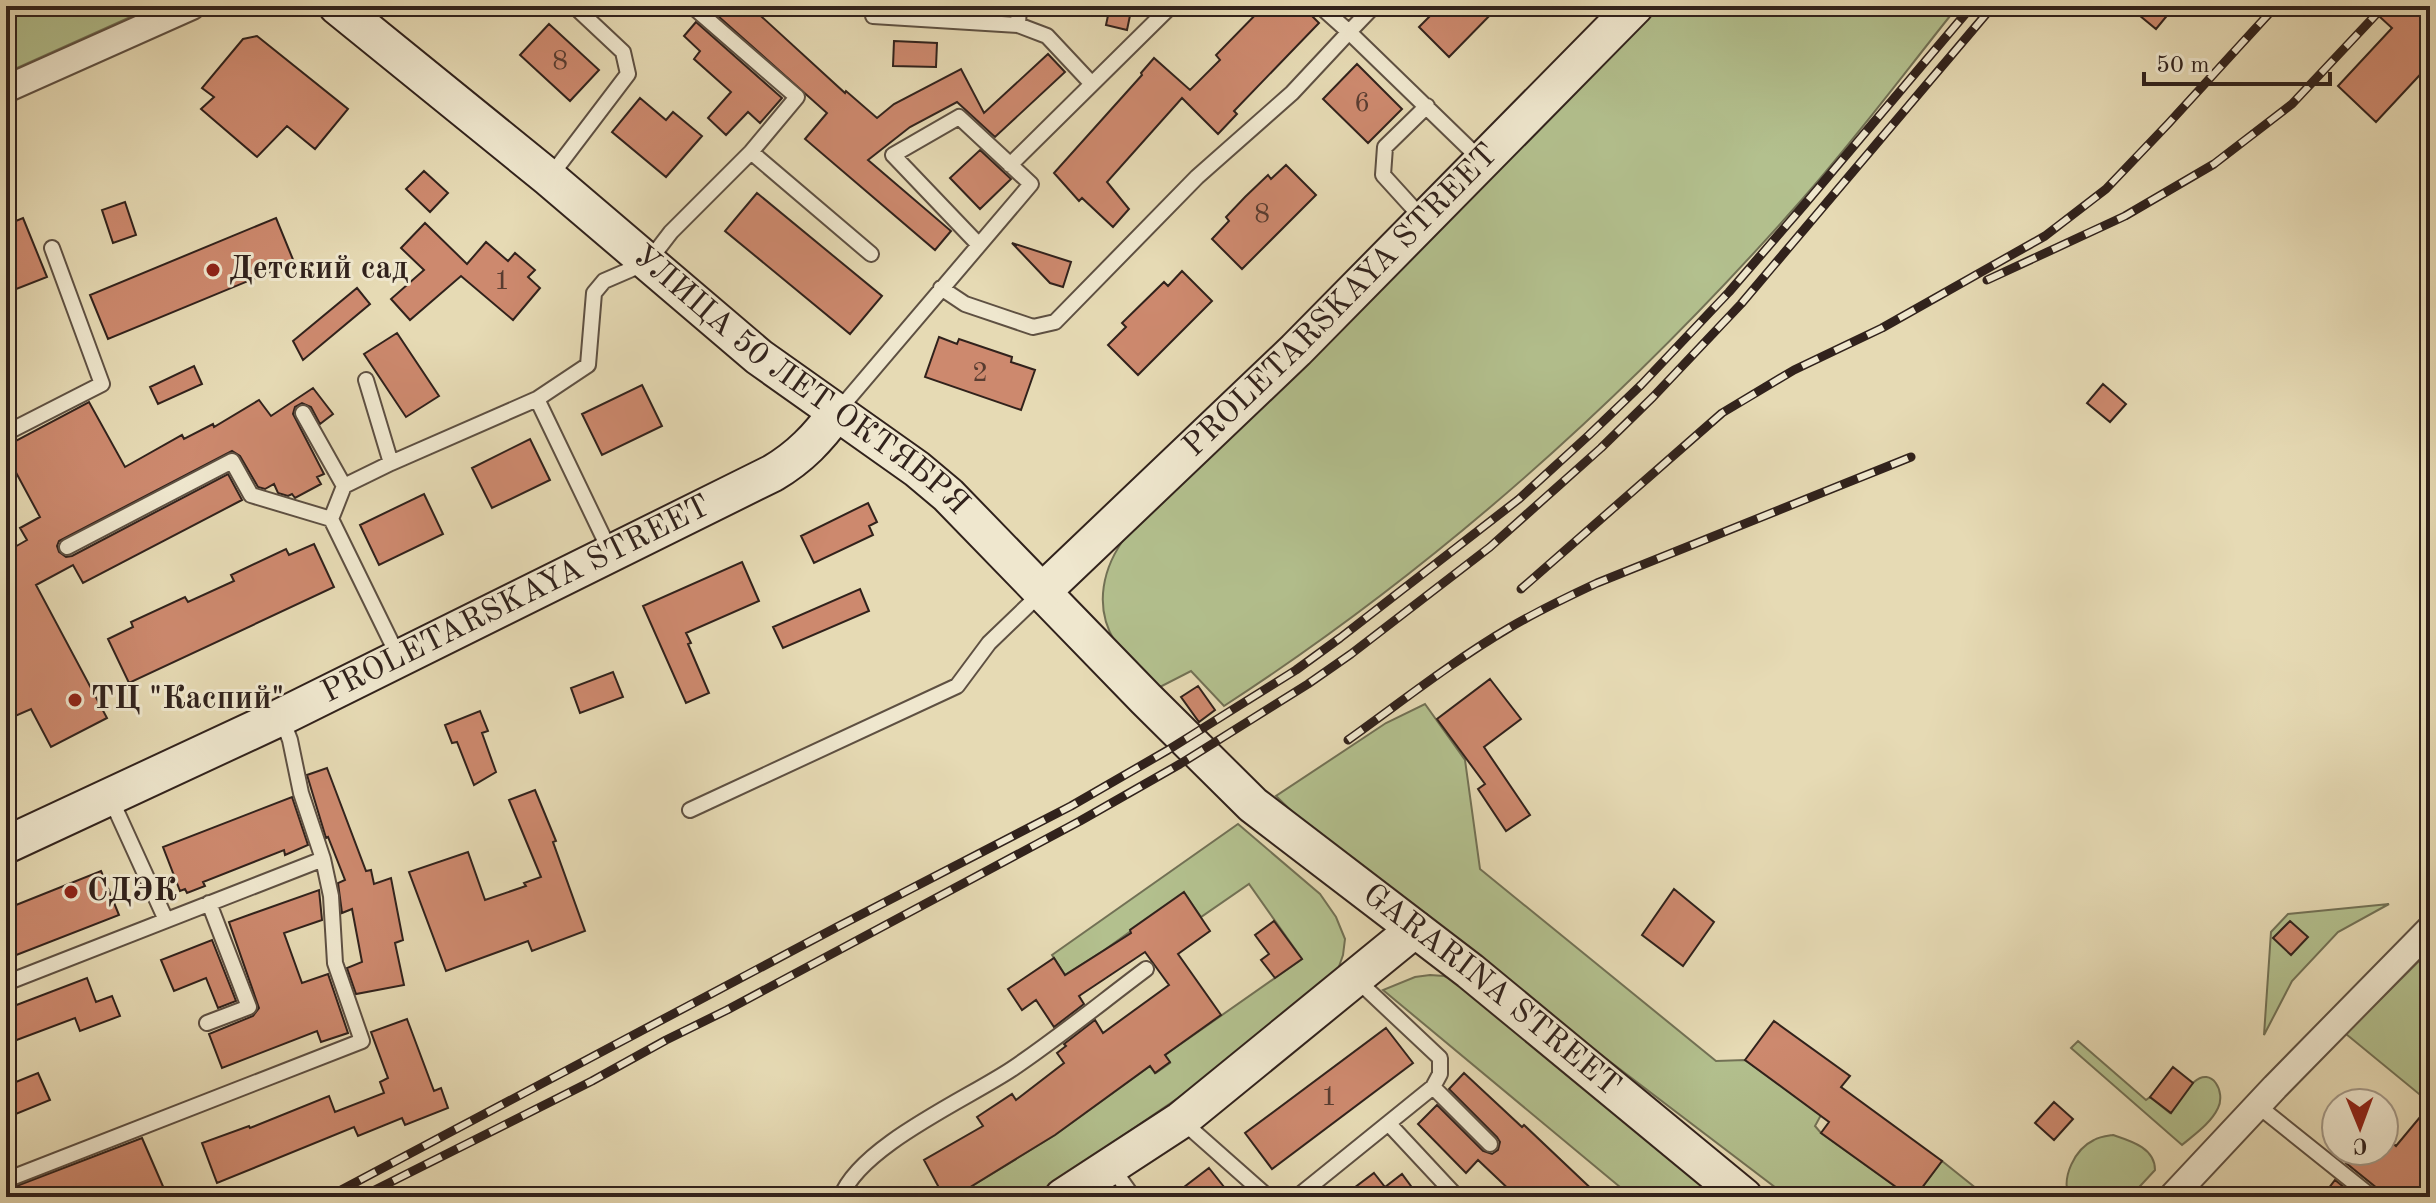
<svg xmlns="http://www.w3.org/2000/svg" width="2436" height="1203" font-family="'Old Standard TT',serif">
	<rect width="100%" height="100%" fill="#e6dab4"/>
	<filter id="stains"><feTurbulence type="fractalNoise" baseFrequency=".0025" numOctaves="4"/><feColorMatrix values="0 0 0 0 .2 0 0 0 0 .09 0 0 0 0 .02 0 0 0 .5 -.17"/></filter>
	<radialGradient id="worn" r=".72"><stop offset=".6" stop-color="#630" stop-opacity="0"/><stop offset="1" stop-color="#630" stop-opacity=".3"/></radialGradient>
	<path fill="#b3c08e" stroke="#727155" stroke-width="2" d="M6,6H155L6,73Z
		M1656,6H1958C1905,72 1854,141 1798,204C1629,395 1438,567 1224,706L1191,671L1158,688C1144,674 1125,659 1115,642C1093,606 1103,566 1127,535L1506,152Z
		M1425,704L1465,760L1480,869L1716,1061L1745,1060L1821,1115L1815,1126L1821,1133L1910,1197H1788L1479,962L1305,824L1276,796L1386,723Z
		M1238,824L1320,894L1336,917L1345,939L1343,955L1336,975L1263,1040L1033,1197H954L1055,1135L1150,1066L1156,1073L1170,1063L1165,1055L1302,959L1249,884L1201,917L1184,893L1103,951L1065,975L1052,955Z
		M2389,904L2338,932L2292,981L2264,1035L2271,932L2288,914Z
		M2430,950V1103L2346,1034Z
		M1430,975L1444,976L1463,984L1722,1197H1632L1383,990L1415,977Z
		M2078,1041L2146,1100L2150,1097L2170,1113C2178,1103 2185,1090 2194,1082C2212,1066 2226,1092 2218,1108C2211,1123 2195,1134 2182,1145L2071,1048Z
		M2113,1135C2131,1141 2155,1148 2155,1170L2130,1197H2069C2061,1177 2075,1149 2094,1140C2099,1137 2107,1136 2113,1135Z
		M1942,1161L1987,1197H1915Z"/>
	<path fill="#cd896e" stroke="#31221c" stroke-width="2" d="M711,6H750L845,93L846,91L877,118L894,104L961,69L984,113L1048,54L1065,72L995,137L957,102L910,127L868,160L951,231L935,250L805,139L827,113L709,8Z
		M1110,6H1132L1127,30L1106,25Z
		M1264,6H1302L1319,23L1234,111L1237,114L1218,134L1182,98L1107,182L1129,209L1113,227L1082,198L1079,201L1054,173L1142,75L1141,73L1154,58L1190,90L1220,60L1216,55Z
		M1440,6H1499L1449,57L1419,27Z
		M2128,6H2175L2156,29Z
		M2368,6H2430V64L2376,122L2338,86L2392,28Z
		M696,22L782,98L760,123L748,112L726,135L708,118L731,92L694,59L700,51L684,36Z
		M549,24L599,70L570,101L520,55Z
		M257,36L348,109L315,149L287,126L257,157L201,109L214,97L202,88L243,39Z
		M894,41L937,43L936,67L893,66Z
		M1357,64L1402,109L1368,143L1323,99Z
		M640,98L666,120L673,112L702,136L666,177L612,132Z
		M980,150L1011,179L980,209L950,178Z
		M1286,165L1316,195L1242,269L1212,239L1229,221L1226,217L1245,197L1268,175L1271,179Z
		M424,171L448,193L430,212L406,189Z
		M757,193L882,296L850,334L725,231Z
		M125,202L136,235L113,243L102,210Z
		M23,218L47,277L6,293V225Z
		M276,218L294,262L108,339L90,295Z
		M425,223L467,264L486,242L508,261L515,253L535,270L528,277L540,288L513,320L461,276L410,320L391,299L424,270L401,248Z
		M1012,243L1071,262L1063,287L1050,283Z
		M1182,271L1212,301L1138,375L1108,345L1126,327L1122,323L1164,282L1168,286Z
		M357,288L370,304L303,360L293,341Z
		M397,333L439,396L406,417L364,354Z
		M939,337L957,344L959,339L1012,357L1011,362L1035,370L1021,410L925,377Z
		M194,366L202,384L158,404L150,387Z
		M2103,384L2126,404L2110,422L2087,403Z
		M642,385L662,426L602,455L582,414Z
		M313,388L333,414L320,424L311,407L302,403L295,407L293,414L324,474L317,477L321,484L295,498L292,494L288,496L278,493L274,484L265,489L258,487L240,456L232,451L59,541L57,546L59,552L66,557L72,556L228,474L242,500L83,583L73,565L36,585L107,718L51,747L31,709L6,720V552L27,540L20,528L40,517L6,454V446L89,402L125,467L182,435L184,439L213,424L214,427L259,400L271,416Z
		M530,439L550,480L492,508L472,468Z
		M424,494L443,534L379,565L360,525Z
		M868,503L877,522L869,526L873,535L814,563L801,536Z
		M314,544L334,587L129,683L108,639L133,627L131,622L185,597L188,602L234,581L231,575L286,549L289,555Z
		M742,562L759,601L686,633L691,643L688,644L709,693L686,703L643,606Z
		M860,589L869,611L783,648L773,627Z
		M613,672L623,697L580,713L571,688Z
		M1490,679L1521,719L1484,747L1530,815L1506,831L1478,789L1485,784L1437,719Z
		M1198,686L1215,710L1199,722L1181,697Z
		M480,711L488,731L482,733L496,772L474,785L457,742L452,743L445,725Z
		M327,768L366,871L371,870L374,884L391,878L403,940L395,943L404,985L356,994L347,968L362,962L352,909L342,913L338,883L345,880L328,837L326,838L307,775Z
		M535,790L556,841L553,842L585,931L532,951L528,941L446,971L409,872L468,852L485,900L526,886L524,883L541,877L509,800Z
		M292,797L308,845L285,855L284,850L203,882L205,886L187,893L185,889L180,891L163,847Z
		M101,871L119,915L6,959V909Z
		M1674,889L1714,922L1683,966L1642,935Z
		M319,890L322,920L284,933L302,983L328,974L348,1033L321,1042L317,1031L222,1068L209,1034L253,1016L259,1008L229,922Z
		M1184,892L1210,931L1178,954L1221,1015L1165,1055L1170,1062L1155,1073L1150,1066L1055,1135L954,1197H944L924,1160L983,1126L977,1117L1012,1094L1016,1100L1064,1063L1057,1053L1066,1046L1064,1044L1095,1020L1103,1033L1169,985L1145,952L1079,996L1084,1004L1054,1027L1036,1000L1022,1010L1008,989L1054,958L1065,975L1131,933L1130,930Z
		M1274,921L1302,959L1275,978L1261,960L1269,954L1255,935Z
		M2290,921L2308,937L2291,955L2273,938Z
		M212,940L236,1001L218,1008L206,978L174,991L161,960Z
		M87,978L96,1002L112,996L120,1016L80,1031L75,1018L6,1044V1009Z
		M407,1019L434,1091L441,1088L448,1108L405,1125L402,1118L358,1136L354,1127L217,1183L202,1143L249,1126L250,1128L329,1096L335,1112L384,1093L380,1082L388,1078L371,1032Z
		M1774,1021L1850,1076L1841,1087L1942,1161L1915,1197H1910L1821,1133L1829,1122L1745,1060Z
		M1386,1028L1413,1063L1272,1169L1245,1133Z
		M2173,1067L2193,1083L2171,1113L2150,1097Z
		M38,1073L50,1100L6,1118V1086Z
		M1464,1073L1522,1127L1524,1125L1600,1197H1517L1478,1160L1466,1173L1418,1124L1437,1105L1483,1151L1492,1154L1498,1150L1500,1142L1497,1137L1449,1089Z
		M2054,1102L2073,1119L2054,1140L2035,1123Z
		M2430,1105V1197H2382L2378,1189L2346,1163L2355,1151H2384V1136L2396,1146Z
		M142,1138L165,1191L149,1197H6V1190Z
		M1209,1168L1232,1197H1171Z
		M1374,1173L1385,1187L1402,1174L1419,1197H1342Z
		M2335,1180L2356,1197H2322Z"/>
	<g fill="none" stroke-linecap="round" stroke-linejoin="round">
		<defs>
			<path id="lane" d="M1320,6L1349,32L1374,6
				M873,16L1018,25L1047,36L1092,84
				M1018,25L1019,6
				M751,152L871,254
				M1010,165L1171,6
				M549,178L628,74L623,52L574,6
				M1423,219L1383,175L1385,147L1427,106
				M941,288L965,304L1033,327L1055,322L1197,177L1292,93L1349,32L1481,160
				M837,412L1031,184L959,117L893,155L978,244
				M303,413L344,486L331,519
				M6,433L102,384L52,248
				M391,463L537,399
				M344,486L391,463L366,380
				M67,547L232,461L251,495L331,519L399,658
				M610,551L537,399L588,365L594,293L604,281L648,262L671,232L751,152L797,97L692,6
				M110,797L166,920
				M690,810L957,686L989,643L1041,593
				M6,983L323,859L301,793L290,740L282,719
				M207,1023L249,1007L209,903
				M1433,1087L1490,1144
				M2257,1105L2372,1197
				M1182,1121L1268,1197
				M1389,1124L1457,1197
				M1111,1166L1133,1197
				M6,1180L362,1041L335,963L331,896L323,859
				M841,1197C860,1146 967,1099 1012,1069C1058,1038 1102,1002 1146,969
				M1297,1197L1433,1087L1440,1074V1058L1356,979"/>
			<path id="street" d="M6,89L192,6
				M2172,1197L2275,1087L2430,929"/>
			<g id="secondary">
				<path id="s1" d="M337,6L549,178L759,357L917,469L948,495L1146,699L1253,805L1470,971L1744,1197"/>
				<path id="s2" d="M1043,591L1296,350L1635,6"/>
				<path id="s3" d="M6,845L281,717L773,473C800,457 818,438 837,412"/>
				<path d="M1063,1197L1181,1120L1415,929"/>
			</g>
		</defs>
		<use href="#lane" stroke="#5e5042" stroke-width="18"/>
		<use href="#street" stroke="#5e5042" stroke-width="30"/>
		<use href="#secondary" stroke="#31221c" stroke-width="40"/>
		<use href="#lane" stroke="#efe7ce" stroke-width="14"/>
		<use href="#street" stroke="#efe7ce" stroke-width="26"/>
		<use href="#secondary" stroke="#efe7ce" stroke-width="36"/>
		<defs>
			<path id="rail" d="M1987,280L2125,216L2214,164L2292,104L2384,6
				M1521,589L1722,413L1794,370L1882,328L2045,236L2106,189L2168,124L2276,6
				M1348,740C1401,702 1453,661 1509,628C1538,611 1567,597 1597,583L1911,457
				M328,1197L837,927L1071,806L1168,750L1296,670L1340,638L1519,499L1589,435L1641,385L1729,292L1804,205L1972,6
				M361,1197L592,1081L666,1040L727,1010L1080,821L1180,764L1308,684L1351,654L1490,547L1601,448L1653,397L1741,304L1993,6"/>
		</defs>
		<use href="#rail" stroke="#31221c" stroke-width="9"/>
		<use href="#rail" stroke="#efe7ce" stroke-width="6" stroke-dasharray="18" stroke-linecap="butt"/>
	</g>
	<g fill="#8f2418" stroke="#efe7ce" stroke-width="3">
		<circle cx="213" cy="270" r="8"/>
		<circle cx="75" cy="700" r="8"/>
		<circle cx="71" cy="892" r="8"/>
	</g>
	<g text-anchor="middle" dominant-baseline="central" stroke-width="6" stroke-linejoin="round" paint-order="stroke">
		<g font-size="28" fill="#583c30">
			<text x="560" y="62">8</text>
			<text x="1362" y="104">6</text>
			<text x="1262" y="215">8</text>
			<text x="502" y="282">1</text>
			<text x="980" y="374">2</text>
			<text x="1329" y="1098">1</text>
		</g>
		<g font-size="32" font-weight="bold" fill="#31221c" stroke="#efe7ce" text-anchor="start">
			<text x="229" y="270">Детский сад</text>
			<text x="91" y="700">ТЦ "Каспий"</text>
			<text x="87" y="892">СДЭК</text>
		</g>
		<g font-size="32" fill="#31221c" stroke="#efe7ce">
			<text stroke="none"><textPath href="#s2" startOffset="416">PROLETARSKAYA STREET</textPath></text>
			<text stroke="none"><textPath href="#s1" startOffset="596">УЛИЦА 50 ЛЕТ ОКТЯБРЯ</textPath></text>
			<text stroke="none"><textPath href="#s3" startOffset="566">PROLETARSKAYA STREET</textPath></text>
			<text stroke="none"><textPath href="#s1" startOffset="1520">GARARINA STREET</textPath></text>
		</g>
	</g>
	<rect width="2436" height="1203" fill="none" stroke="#e6dab4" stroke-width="32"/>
	<rect x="8" y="8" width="2420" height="1187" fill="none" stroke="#31221c" stroke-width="4"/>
	<rect x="16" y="16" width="2404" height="1171" fill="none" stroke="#31221c" stroke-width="2"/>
	<g transform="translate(2360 1127) rotate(179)"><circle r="38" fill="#efe7ce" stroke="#a39887" stroke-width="2"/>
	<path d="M0-6L14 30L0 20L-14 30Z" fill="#8f2418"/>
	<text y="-12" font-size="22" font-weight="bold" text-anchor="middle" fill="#31221c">С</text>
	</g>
	<path d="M2144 72v12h186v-12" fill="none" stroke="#31221c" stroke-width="4"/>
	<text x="2156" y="72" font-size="24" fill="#31221c" stroke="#efe7ce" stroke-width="6" paint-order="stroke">50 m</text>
	<rect width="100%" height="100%" filter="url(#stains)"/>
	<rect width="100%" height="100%" fill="url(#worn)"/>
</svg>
